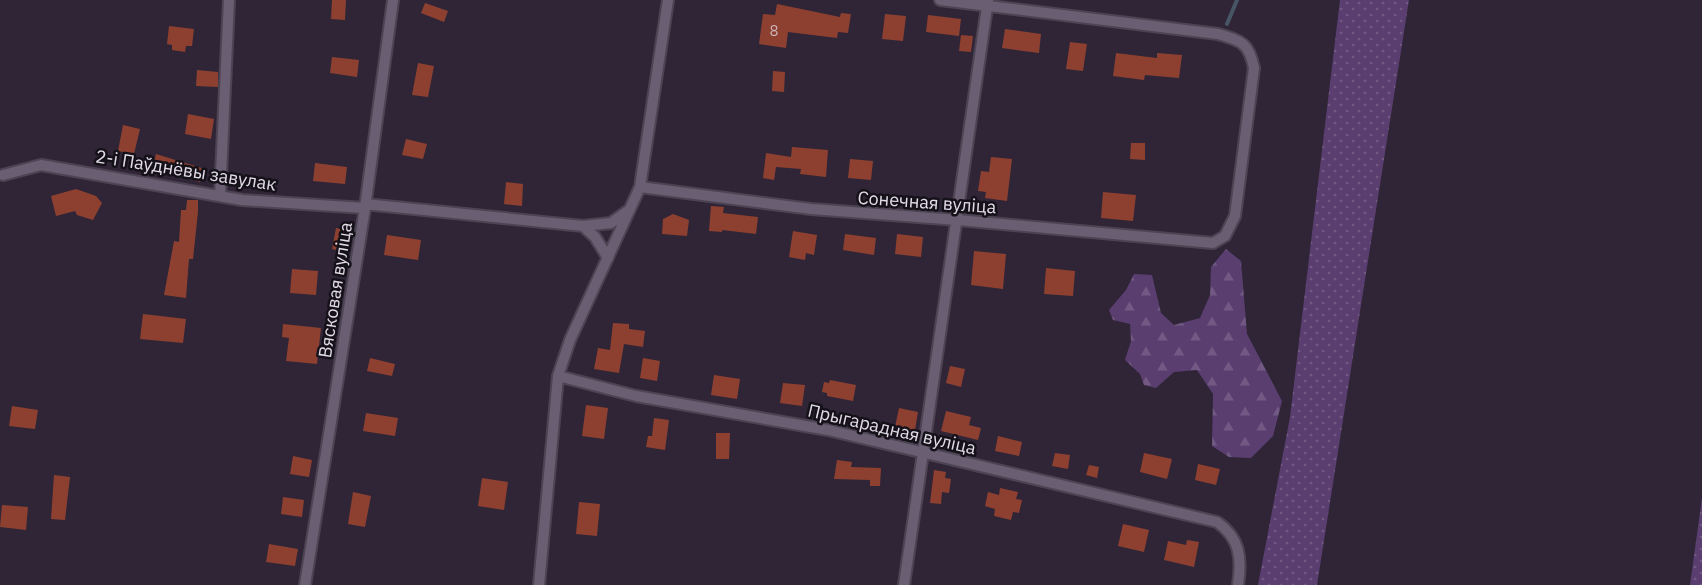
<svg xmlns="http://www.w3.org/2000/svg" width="1702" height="585" font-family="'IBM Plex Sans',sans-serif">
	<defs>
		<pattern id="green-dots" width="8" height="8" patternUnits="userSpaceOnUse" patternTransform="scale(1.5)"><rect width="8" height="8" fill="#5a3e70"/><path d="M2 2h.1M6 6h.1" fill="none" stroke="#715984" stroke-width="1.8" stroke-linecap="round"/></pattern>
		<pattern id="forest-firs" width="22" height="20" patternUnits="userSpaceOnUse" patternTransform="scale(1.5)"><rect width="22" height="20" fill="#5a3e70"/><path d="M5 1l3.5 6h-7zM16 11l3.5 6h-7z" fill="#715984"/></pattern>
	</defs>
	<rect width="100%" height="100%" fill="#2f2537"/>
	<path fill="url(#green-dots)" d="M1340,0H1409L1317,585H1258L1290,417Z
		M1702,498V585H1690Z"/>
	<path fill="url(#forest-firs)" d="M1226,249L1241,261L1247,334L1282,401L1273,436L1251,458L1229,457L1212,446L1213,394L1197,370L1174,372L1156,388L1144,385L1140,374L1125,360L1131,341L1130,324L1113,320L1109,310L1126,290L1134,274L1152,275L1161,313L1174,325L1200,318L1210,295L1211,267Z"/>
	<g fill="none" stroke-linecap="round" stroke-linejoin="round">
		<path stroke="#475664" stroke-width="4" d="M1227,24L1237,0"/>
	</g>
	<path fill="#8d4030" d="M332,0H346L345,20L331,19Z
		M425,3L448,11L444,22L421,13Z
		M777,4L840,17L841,13L851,14L848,33L838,32L837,38L788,32L786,48L759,44L763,14L775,15Z
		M885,14L906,16L903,41L882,39Z
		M928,15L961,19L959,36L926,32Z
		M169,26L194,29L192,46H186L185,52L172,50V45L167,44Z
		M1005,29L1041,34L1039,53L1002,48Z
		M961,35L973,36L971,52L959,51Z
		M1070,42L1087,44L1083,71L1066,69Z
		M1116,53L1157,58V53L1182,55L1179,78L1145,75L1144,80L1113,76Z
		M332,57L359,60L357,77L330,73Z
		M418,63L434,66L428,97L412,95Z
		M197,70L218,72V87L196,86Z
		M773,71L785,72L784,92L772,91Z
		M188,114L214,119L211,139L185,134Z
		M123,125L140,129L134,154L118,151Z
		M406,139L427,144L423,159L402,155Z
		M1131,143H1145V160L1130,159Z
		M792,147L828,150L826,177L800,174L801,169L776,167L774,180L763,178L766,153L791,157Z
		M156,154L205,169L200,182L153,166Z
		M991,157L1012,159L1007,201L985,198L986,192L978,191L981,171L989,172Z
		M850,159L873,161L871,180L848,178Z
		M315,163L347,167L345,184L313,181Z
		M506,182L523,184L522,206L504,204Z
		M76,189L96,196L102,203L93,220L77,215L75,211L56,216L51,196Z
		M1103,192L1136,195L1133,221L1101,218Z
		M187,200H198V212L193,259H189L186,298L164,295L174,241L179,242L181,210H186Z
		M711,206L724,207L723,213L758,217L756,234L722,230V232L709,231Z
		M673,214L689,220L687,236L662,234L663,219Z
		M336,228L349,231L345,252L332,249Z
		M793,231L817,235L814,255L806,253L805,260L789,257Z
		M845,234L876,238L874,255L843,250Z
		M897,234L923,237L921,257L895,254Z
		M387,235L421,240L418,260L384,255Z
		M974,251L1006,254L1003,289L971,285Z
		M1046,268L1075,271L1073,296L1044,294Z
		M292,269L318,271L316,295L290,293Z
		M143,314L186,319L183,343L140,339Z
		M613,323L629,324V329L645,331L643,347L624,344L619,373L594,369L598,348L610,350Z
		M283,324L321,328L317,364L286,361L289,338L282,337Z
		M370,358L395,364L392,376L367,371Z
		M643,358L660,361L657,381L640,378Z
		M950,366L965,369L961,387L946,383Z
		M714,375L740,379L737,399L711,395Z
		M830,380L856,385L853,401L827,396V393L822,392L824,382L829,383Z
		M783,383L805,385L802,406L780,403Z
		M586,405L608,408L604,439L582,436Z
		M12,406L38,410L35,429L9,426Z
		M899,408L918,412L915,430L895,427Z
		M946,411L971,417L969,425L981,428L978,440L941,431Z
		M366,413L398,418L395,436L363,431Z
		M654,418L669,420L665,450L646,447L648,436H652Z
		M716,433H730L729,459H716Z
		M998,436L1022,442L1019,456L995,451Z
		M1055,453L1070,455L1068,469L1052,466Z
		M1144,453L1172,459L1167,479L1140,472Z
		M293,456L312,460L309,477L290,474Z
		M837,460L852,462L851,467L881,468L880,486H870V480L834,479Z
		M1198,464L1220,469L1216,485L1195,480Z
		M1089,465L1099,467L1097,478L1086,475Z
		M934,470L946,472L945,478L951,479L949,493L942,492L941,504L930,503Z
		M54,475L70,477L65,520L51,519Z
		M482,478L508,482L504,510L478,506Z
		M1000,488L1018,492L1016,499L1022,500L1019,513L1013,512L1011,520L994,516L995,509L985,506L988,492L999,495Z
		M353,492L371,496L365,527L348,524Z
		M283,497L304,500L302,517L281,514Z
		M579,502L600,504L597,536L576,534Z
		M2,505L28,507L26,530L0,527Z
		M1123,524L1149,530L1144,552L1118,546Z
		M1187,540L1199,542L1194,567L1164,560L1168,541L1186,545Z
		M269,544L298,549L295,566L266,562Z"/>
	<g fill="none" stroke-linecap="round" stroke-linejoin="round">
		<defs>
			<path id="street" d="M3,175L41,165L242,200L365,208
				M640,187L811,209L958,220L1213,243L1225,236L1235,216L1254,68C1249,43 1242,41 1218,34L940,0
				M220,196L229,0
				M365,204L583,226L611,223L629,210
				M583,226L595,237L608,258
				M558,376L636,396L828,430L1217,522C1240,538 1242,558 1238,585
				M305,585L365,208L393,0
				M539,585L558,376L570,340L640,187L668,0
				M904,585L988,0"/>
		</defs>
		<use href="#street" stroke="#4c4453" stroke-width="14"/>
		<use href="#street" stroke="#695e72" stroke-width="10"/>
	</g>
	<g text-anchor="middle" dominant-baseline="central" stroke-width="5" stroke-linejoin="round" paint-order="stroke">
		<g font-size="15" fill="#cdb5ba">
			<text x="774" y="30">8</text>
		</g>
		<g font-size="18" fill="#e2dce8" stroke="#151119">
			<text transform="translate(186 170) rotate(9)">2-і Паўднёвы завулак</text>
			<text transform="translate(927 202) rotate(4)">Сонечная вуліца</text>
			<text transform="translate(335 290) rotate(-81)">Вясковая вуліца</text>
			<text transform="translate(892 429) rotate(13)">Прыгарадная вуліца</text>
		</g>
	</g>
</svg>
